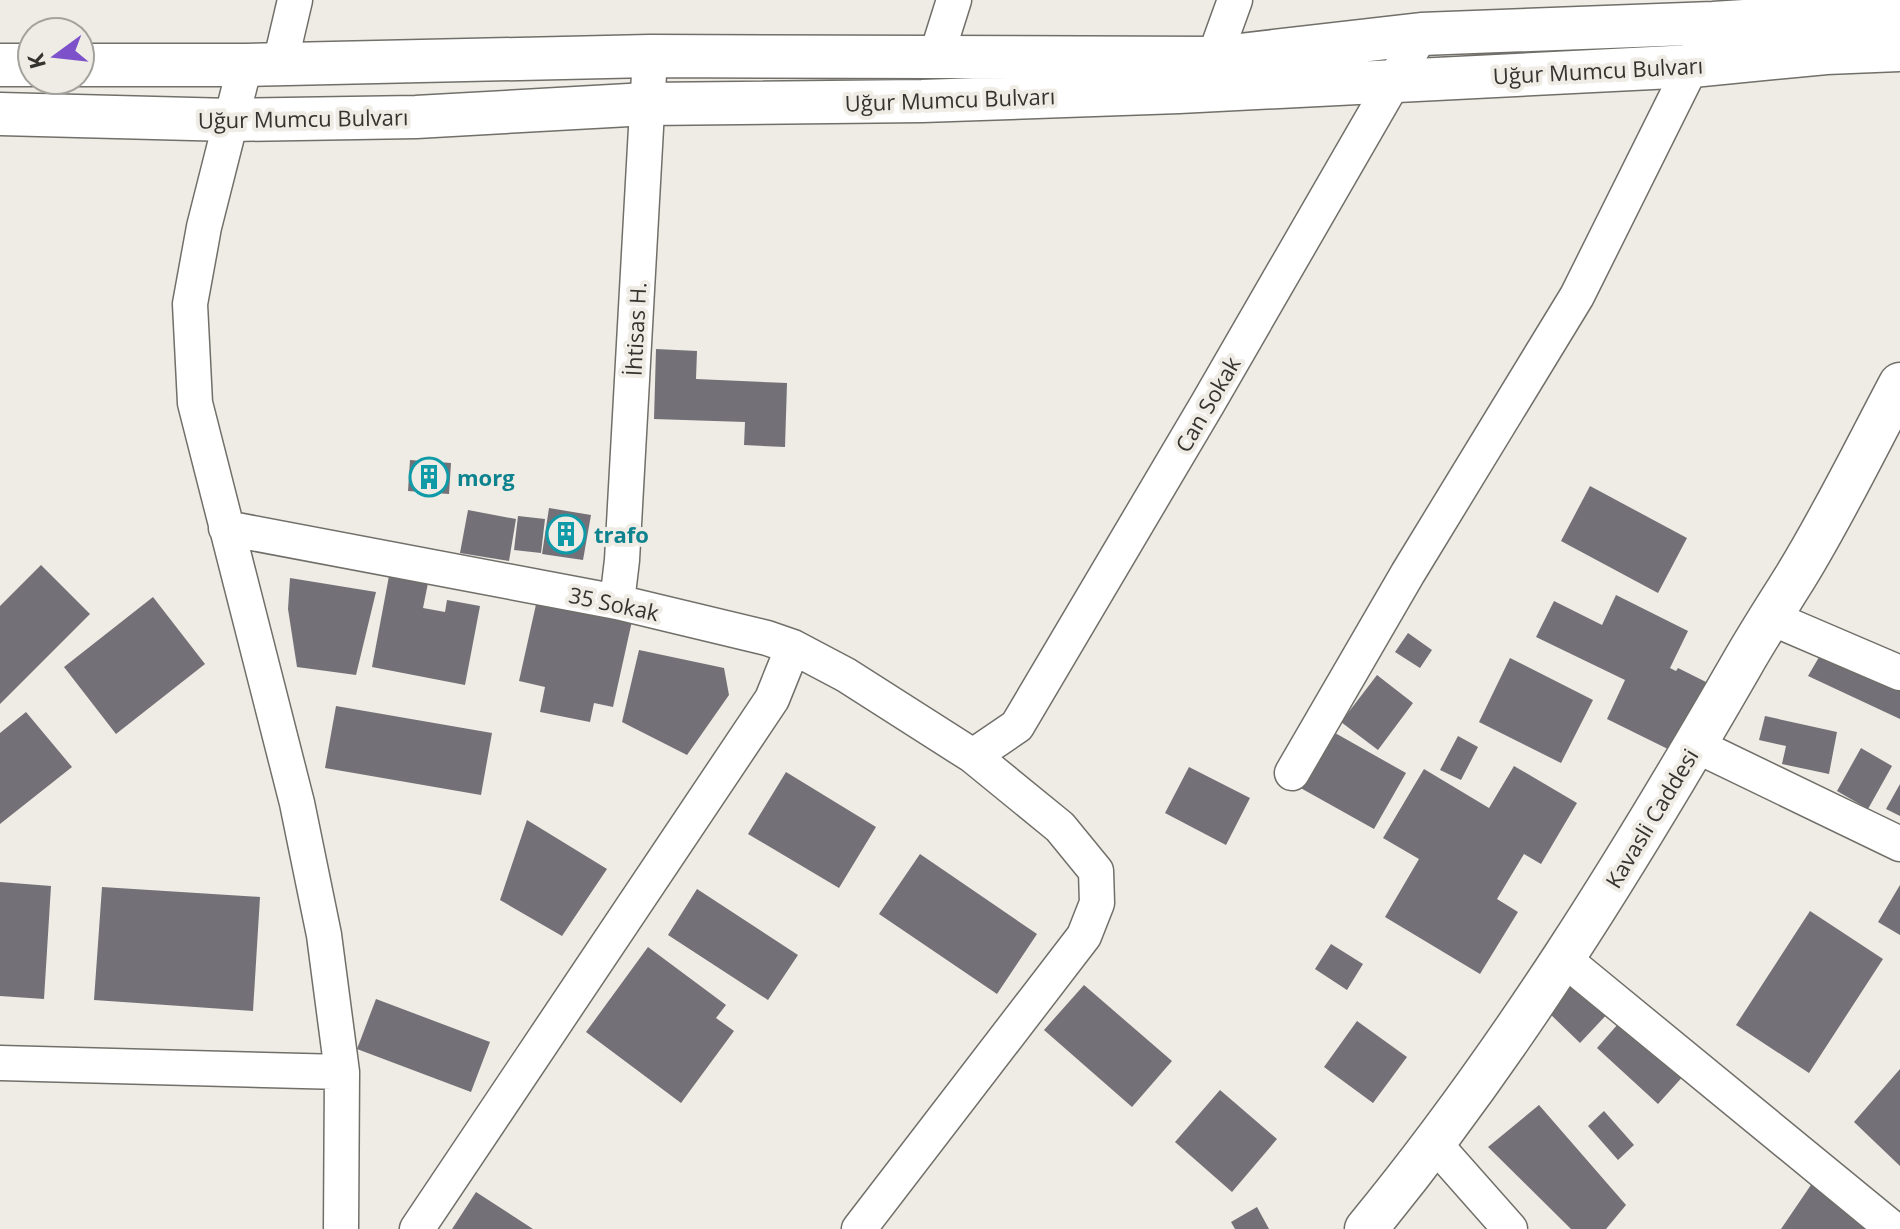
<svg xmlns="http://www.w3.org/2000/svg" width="1900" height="1229" font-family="'Open Sans',sans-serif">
	<rect width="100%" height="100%" fill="#eeece4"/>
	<path fill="#737177" d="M656,349L697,351L696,379L787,383L785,447L744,445L745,422L654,419Z
		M410,460L451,463L449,494L408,491Z
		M1590,486L1687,538L1658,593L1561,541Z
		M549,508L591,515L583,560L542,554Z
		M468,510L516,519L509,561L460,553Z
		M518,516L545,519L541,553L514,550Z
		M41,565L90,614L0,704V606Z
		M389,576L428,583L423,608L445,612L447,600L480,606L465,685L372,667Z
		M290,578L376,592L356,675L297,667L288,609Z
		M1616,595L1688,631L1670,668L1676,671L1678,668L1716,687L1682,756L1607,719L1625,680L1536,637L1554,601L1602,625Z
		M153,597L205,664L116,734L64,667Z
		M537,600L632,621L613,707L594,703L590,722L540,712L545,687L519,681Z
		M1408,633L1432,650L1420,668L1395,652Z
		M639,650L724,668L729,695L687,755L622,722Z
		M1822,652L1900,682V719L1808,676Z
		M1510,658L1593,700L1561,763L1479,722Z
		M1377,675L1413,703L1378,750L1341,722Z
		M336,706L492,733L481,795L325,768Z
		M26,712L72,767L0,824V733Z
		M1765,716L1837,732L1829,774L1782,764L1786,746L1759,740Z
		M1328,729L1406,773L1374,829L1297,786Z
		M1458,736L1478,747L1461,780L1440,770Z
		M1861,748L1892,766L1868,809L1837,791Z
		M1514,766L1577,803L1541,864L1524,854L1497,899L1518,912L1480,974L1385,917L1419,859L1383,838L1424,769L1489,808Z
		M1189,767L1250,798L1226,845L1165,813Z
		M786,772L876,827L839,888L748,834Z
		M1900,784V816L1886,809Z
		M527,820L607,869L562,936L500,900Z
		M920,854L1037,934L997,994L879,914Z
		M0,882L51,886L44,999L0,996Z
		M1900,885V935L1878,922Z
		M102,887L260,897L253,1011L94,1000Z
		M697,889L798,955L768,1000L668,935Z
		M1810,911L1883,959L1809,1073L1736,1025Z
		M1331,944L1363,964L1347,990L1315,969Z
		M648,947L726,1005L716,1018L734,1031L681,1103L586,1032Z
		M1576,976L1611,1010L1580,1043L1545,1009Z
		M1084,985L1172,1061L1132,1107L1044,1030Z
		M376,999L490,1042L471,1092L357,1049Z
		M1625,1016L1686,1073L1658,1104L1597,1048Z
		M1357,1021L1407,1057L1373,1103L1324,1067Z
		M1900,1069V1166L1854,1122Z
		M1220,1090L1277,1139L1232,1192L1175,1142Z
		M1539,1105L1626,1205L1606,1229H1571L1488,1147Z
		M1604,1111L1634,1145L1618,1160L1588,1126Z
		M1815,1179L1872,1229H1781Z
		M476,1192L533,1229H452Z
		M1257,1207L1269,1229H1235L1231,1222Z"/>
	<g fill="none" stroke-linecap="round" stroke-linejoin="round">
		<defs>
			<path id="minor" d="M936,57L954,0
				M1214,58L1235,0
				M280,64L295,0
				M245,65L204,227L190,304L195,403L297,803L324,935L342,1072L341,1229
				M226,528L617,602L767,638L793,647L846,675L973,756L1060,827L1096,871L1097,903L1084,936L859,1229
				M617,602L622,560L650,56
				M1769,617L1900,673
				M1695,745L1900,844
				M973,756L1017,726L1208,403L1421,34
				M1292,773L1408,573L1577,296L1702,45
				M1564,959L1893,1229
				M0,1063L342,1072
				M1433,1142L1510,1229
				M417,1229L772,699L793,647"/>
			<path id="tertiary" d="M0,65H32
				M80,65H245L650,56L1214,58L1421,34L1713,23L1900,11
				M0,114L231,120L416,117L647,104L922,101L1179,92L1692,66L1826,53L1900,50
				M1366,1229C1510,1054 1629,860 1742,664C1759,634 1778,605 1796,576C1834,514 1866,448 1900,384"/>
		</defs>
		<use href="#minor" stroke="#716f69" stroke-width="37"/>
		<use href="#tertiary" stroke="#716f69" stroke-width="45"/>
		<use href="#minor" stroke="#fff" stroke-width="34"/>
		<use href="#tertiary" stroke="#fff" stroke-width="42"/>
	</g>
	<defs>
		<symbol id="building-ring" viewBox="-11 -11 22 22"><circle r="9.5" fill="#eeece4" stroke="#0f9aa8" stroke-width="1.5"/><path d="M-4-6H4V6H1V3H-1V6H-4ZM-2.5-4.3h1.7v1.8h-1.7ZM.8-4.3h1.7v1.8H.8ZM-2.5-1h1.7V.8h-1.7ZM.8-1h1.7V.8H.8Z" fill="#0f9aa8"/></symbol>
	</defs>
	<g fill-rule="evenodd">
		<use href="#building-ring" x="407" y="455" width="44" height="44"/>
		<use href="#building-ring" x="544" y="512" width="44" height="44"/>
	</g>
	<g text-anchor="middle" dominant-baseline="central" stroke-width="8" stroke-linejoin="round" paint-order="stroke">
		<g font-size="22" fill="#343330" stroke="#eeece4">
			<text transform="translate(1598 70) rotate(-3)">Uğur Mumcu Bulvarı</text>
			<text transform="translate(950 99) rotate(-2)">Uğur Mumcu Bulvarı</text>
			<text transform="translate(303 118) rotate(-1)">Uğur Mumcu Bulvarı</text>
			<text transform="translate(635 329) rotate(-87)">İhtisas H.</text>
			<text transform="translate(1207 404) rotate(-60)">Can Sokak</text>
			<text transform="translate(614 603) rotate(12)">35 Sokak</text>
			<text transform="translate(1651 818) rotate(-59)">Kavasli Caddesi</text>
		</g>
		<g font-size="22" font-weight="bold" fill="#0d838f" stroke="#eeece4" text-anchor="start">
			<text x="457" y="477">morg</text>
			<text x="594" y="534">trafo</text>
		</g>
	</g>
	<g transform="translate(56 56) rotate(255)"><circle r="38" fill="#eeece4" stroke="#a4a29c" stroke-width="2"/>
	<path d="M0-6L14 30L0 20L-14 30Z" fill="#7d51ca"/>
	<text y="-12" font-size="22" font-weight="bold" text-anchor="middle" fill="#343330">K</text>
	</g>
</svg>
